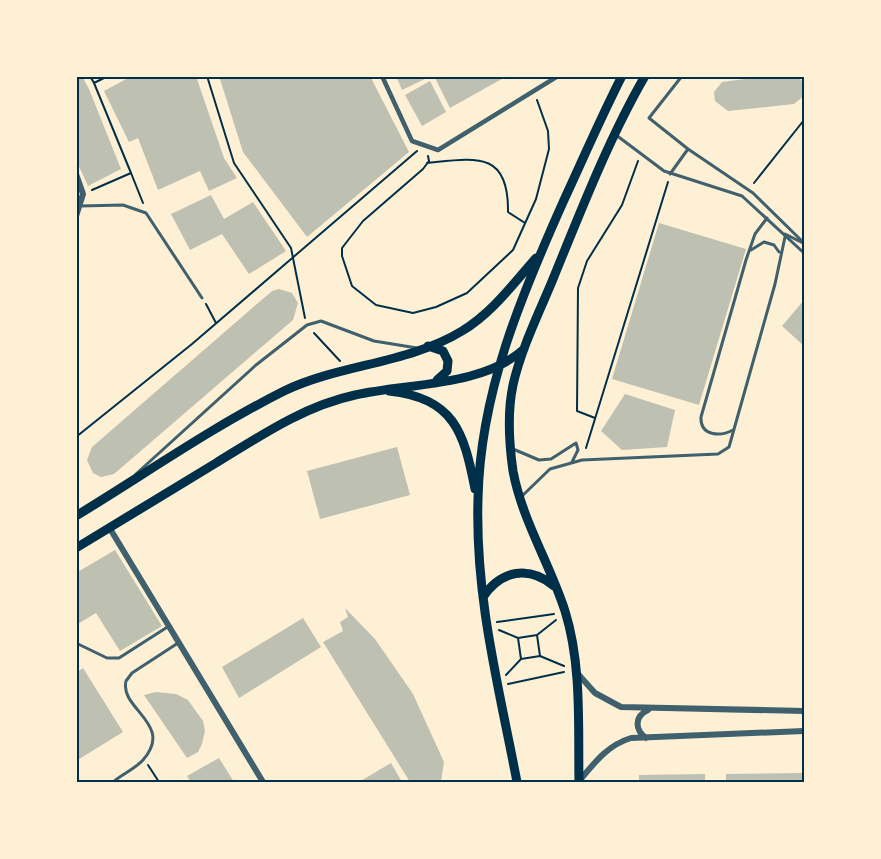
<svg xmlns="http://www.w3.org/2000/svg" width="881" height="859" font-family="Arial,sans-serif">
	<rect width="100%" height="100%" fill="#fdf0d5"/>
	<path fill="#bec0b2" d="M76,76H82L89,89L121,169L88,186L76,160Z
		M132,76H196L224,158L237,178L209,191L200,171L158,190L138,138L129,142L104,91Z
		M219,76H370L409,152L307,237L243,152Z
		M396,76H431L402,90Z
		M434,76H507L450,108Z
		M768,76H798L804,84V96L794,104L728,111L715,101L714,92L722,82Z
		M430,81L446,112L422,126L405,95Z
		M211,195L224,219L253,202L286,251L249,274L222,234L190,250L171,214Z
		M659,223L746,249L699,405L612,379Z
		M279,289L292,293L298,303L293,320L114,474L101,477L93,473L87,460L92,447L272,291Z
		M804,300V346L782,326Z
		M625,394L675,410L667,447L622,450L601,431Z
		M397,447L410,495L320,519L307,471Z
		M115,550L162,626L120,651L96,613L76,625V573Z
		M345,608L375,639L413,694L444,762L441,782H410L323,642L343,631L340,622L348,617Z
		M303,618L321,647L239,698L222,667Z
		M83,668L123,732L76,761V673Z
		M156,692L176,694L188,700L203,721L205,731L202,744L198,752L187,758L144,695Z
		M219,758L234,782H191L187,776Z
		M391,763L402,782H359Z
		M804,773V782H726V774Z
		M705,774V782H639V775Z"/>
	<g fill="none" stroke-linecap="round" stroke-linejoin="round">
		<path stroke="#003049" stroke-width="2" d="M90,76L94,83
			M207,76L234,163L291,248L305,318
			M428,156L429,161L423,169L363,221L342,248V256L352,286L376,305L413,313L436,307L467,293L513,250L536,199L549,149L548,131L537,100
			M427,163C475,158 509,150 508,212L525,223
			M131,173L143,203
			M754,183L804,120
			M92,190L131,173L94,83L108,76
			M206,304L216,323
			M314,333L340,361
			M595,418L577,411L578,288L587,261L622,205L638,161
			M76,437L192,344L417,151
			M586,448L668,182
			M497,622L554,614
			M499,630L518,638L521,659L506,675
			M537,635L556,620
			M518,638L537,635L540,656
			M521,659L540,656L564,666
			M508,684L564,672
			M148,765L159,782"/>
		<path stroke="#3f606c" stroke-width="3" d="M616,135L664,171L742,196L804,253
			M688,149L753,193L804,243
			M670,174L688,149L649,118L682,76
			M80,206L123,205L146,213L202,298
			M785,234L803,243
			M751,250L764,242L774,245L779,252
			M733,430C720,437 700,436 701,417L746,260L755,234L767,218
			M513,449L539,460L551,459L576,443L578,450L572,462
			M136,474L256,365L307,325L321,321L374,341L417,348
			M521,497L550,469L582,460L718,454L729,447L775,284L785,237
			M76,643L107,658H119L169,626
			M113,782C122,774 135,769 143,760C175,724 119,709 126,681L132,673L178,643"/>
		<path stroke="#3f606c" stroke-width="4.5" d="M382,76L412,141L438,150L558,76"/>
		<path stroke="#3f606c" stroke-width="6" d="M76,174L83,194L76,216
			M109,527L263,782
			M578,674L595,693L621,707L804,711
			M646,738C634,729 635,716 648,710
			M580,780C595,762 608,745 631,738L804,731"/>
		<path stroke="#003049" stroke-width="9" d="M428,346L443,351L448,361L447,371L437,380
			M389,391C454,398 464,432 475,489
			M76,516C145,474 212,427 284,391C340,364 408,364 462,331C492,313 513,284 536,258
			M76,548C123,519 170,491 216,463C260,436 304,406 355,395C408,383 482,387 524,349
			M483,597C501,570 529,565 554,586
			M517,782C499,687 475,598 478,499C480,393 521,296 564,200C583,159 601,117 622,76
			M579,782C578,727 582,665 565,611C550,564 522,520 513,471C509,443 507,413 513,385C521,349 539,313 553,279C580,213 609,138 645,76"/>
	</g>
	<rect width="881" height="859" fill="none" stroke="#fdf0d5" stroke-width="156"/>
	<rect x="78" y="78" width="725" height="703" fill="none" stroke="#003049" stroke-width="2"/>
</svg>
